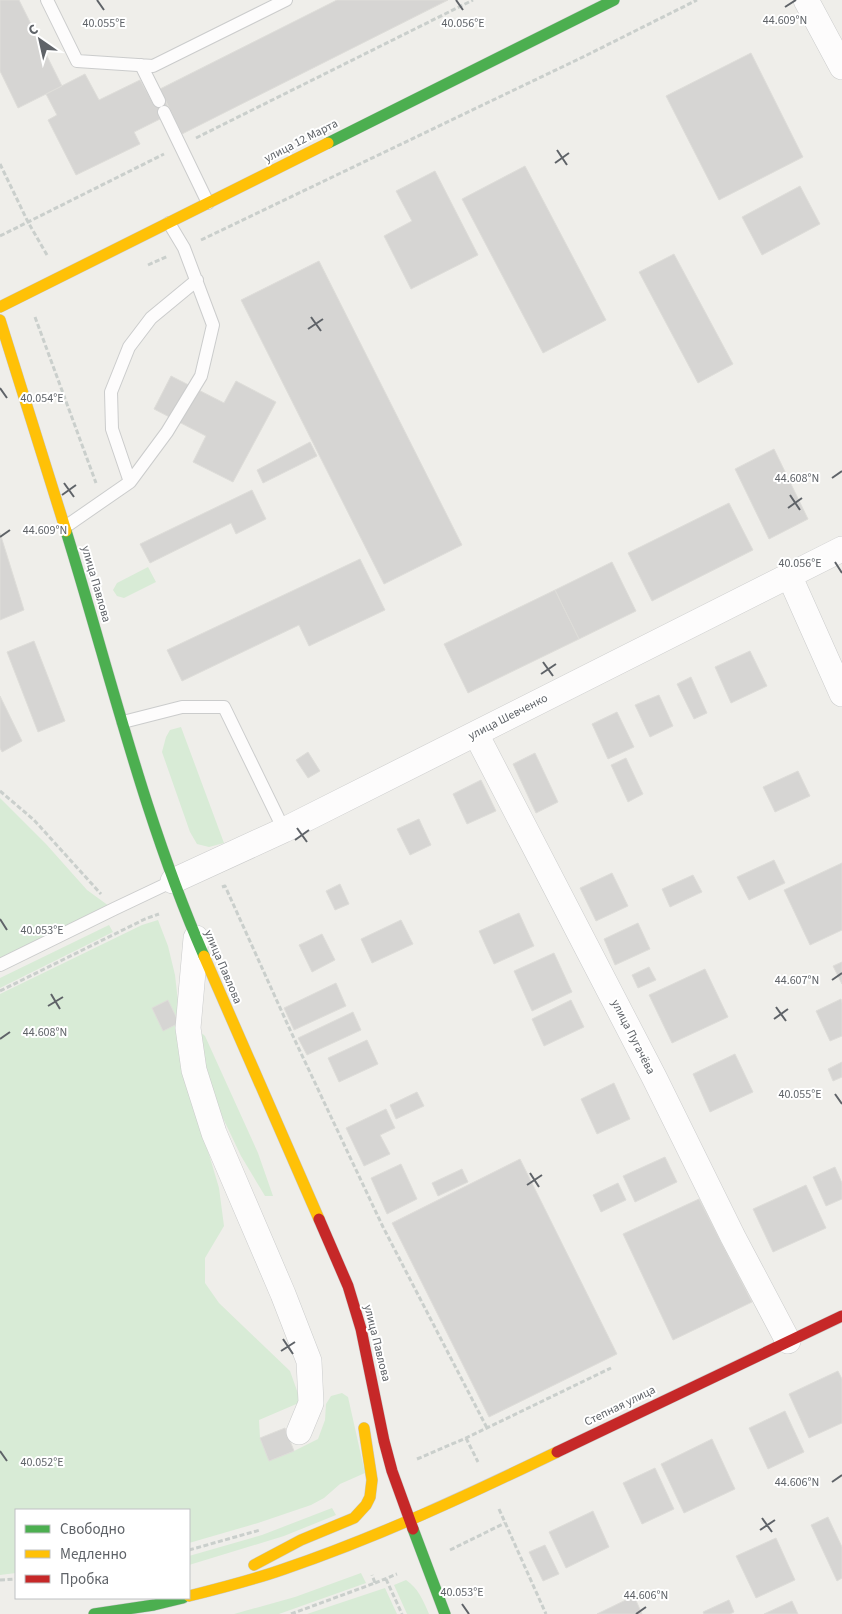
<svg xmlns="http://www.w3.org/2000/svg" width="842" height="1614" font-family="'Source Sans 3',sans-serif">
	<rect width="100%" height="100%" fill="#efeeea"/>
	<path fill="#d8ebd6" d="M148,567L156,582L124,598L117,596L113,590L117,583Z
		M181,727L224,843L209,847L197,844L190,832L162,752L166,737L170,730Z
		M0,798L46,844L87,890L109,906L0,959Z
		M158,920L168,946L175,975L184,1055L200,1124L219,1188L224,1226L205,1258V1283L219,1303L290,1371L301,1402L259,1420L260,1438L269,1461L294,1451L318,1439L325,1420L326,1404L331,1396L342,1393L348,1397L365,1473L340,1484L324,1498L311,1505L258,1523L189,1543V1510H16V1573L0,1575V994L142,925Z
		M109,925L113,932L0,988V978Z
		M197,1029L205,1036L258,1153L273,1196H265L241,1156L212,1095Z
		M332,1508L336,1515L284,1536L189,1565V1556L262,1535Z
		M361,1573L366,1583L279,1614H234L295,1597Z
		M406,1580C418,1588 423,1600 429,1614H407L394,1585Z
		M385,1588L397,1614H307Z"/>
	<path fill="#d6d5d3" stroke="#deddd9" d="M0,0H19L62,86L18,108L0,71Z
		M337,0H448L182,134L160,89Z
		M751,53L803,157L719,200L666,96Z
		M85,74L99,100L140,80L153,103L164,98L169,109L158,115L160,119L134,132L140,144L76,175L48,120L57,115L46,94Z
		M525,166L606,320L543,353L462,199Z
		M435,171L478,255L411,289L384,236L412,221L396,191Z
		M800,186L820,224L762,255L742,217Z
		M674,254L733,364L698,383L639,272Z
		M319,261L462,545L384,584L241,300Z
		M171,376L224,403L236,381L276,402L233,482L193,462L206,436L154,409Z
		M310,442L317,456L263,483L257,470Z
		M774,449L808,519L769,539L735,469Z
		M252,490L266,519L236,534L231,523L150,563L140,544Z
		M729,503L753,550L652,601L628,553Z
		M0,533L24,610L0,620Z
		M360,559L385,610L309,646L299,625L182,681L167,650Z
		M612,562L636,611L579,639L555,590Z
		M555,590L579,639L468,693L444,644Z
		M34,641L65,721L38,732L7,652Z
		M750,651L767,686L731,703L715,667Z
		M691,677L707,713L694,719L677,684Z
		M659,695L673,726L650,737L635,705Z
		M0,696L22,741L2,752L0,748Z
		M617,712L634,747L608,759L592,724Z
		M308,752L320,771L308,778L296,760Z
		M535,753L558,802L536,813L513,764Z
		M626,758L643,794L628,802L611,765Z
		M798,771L810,796L775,812L763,787Z
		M481,780L496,811L467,824L453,794Z
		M419,819L431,845L410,855L397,829Z
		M774,860L785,883L749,900L737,877Z
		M842,863V930L810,945L784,890Z
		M612,873L628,906L596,921L580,888Z
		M693,875L702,892L670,907L662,889Z
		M340,884L349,904L335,910L326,891Z
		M519,913L534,946L494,964L479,931Z
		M401,920L413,944L372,963L361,939Z
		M638,923L650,949L615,965L604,939Z
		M322,934L335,960L312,972L299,945Z
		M554,953L572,992L532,1011L514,971Z
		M842,962V984L833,966Z
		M649,967L656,980L638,988L632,975Z
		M705,969L728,1017L672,1043L649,995Z
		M336,983L346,1006L294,1030L284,1008Z
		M841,999L842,1003V1036L830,1041L816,1011Z
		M168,1000L179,1023L163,1031L152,1008Z
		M571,1000L584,1027L544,1046L532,1019Z
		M353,1012L361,1030L307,1055L298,1038Z
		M367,1040L378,1064L339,1082L328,1058Z
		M735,1054L753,1092L710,1112L693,1074Z
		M842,1062V1077L833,1081L828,1069Z
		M614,1083L630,1119L597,1134L581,1099Z
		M417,1092L424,1106L396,1119L390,1105Z
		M386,1109L395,1128L380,1135L390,1154L364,1166L346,1128Z
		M665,1157L677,1182L635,1202L623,1176Z
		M520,1159L617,1354L489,1417L392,1223Z
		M401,1164L417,1199L387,1214L371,1178Z
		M835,1167L842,1183V1199L826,1206L813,1177Z
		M462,1169L468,1182L438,1196L432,1183Z
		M618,1183L626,1200L601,1212L593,1195Z
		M806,1185L826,1228L773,1252L753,1209Z
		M699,1199L752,1302L673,1340L623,1234Z
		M838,1371L842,1379V1423L809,1438L789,1394Z
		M785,1411L804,1452L768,1469L749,1428Z
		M285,1428L294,1451L269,1461L260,1438Z
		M712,1439L735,1489L684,1513L661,1464Z
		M655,1468L674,1509L642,1524L623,1483Z
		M593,1511L609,1547L566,1568L549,1532Z
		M828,1517L842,1547V1578L837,1581L811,1525Z
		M776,1538L795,1580L756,1598L736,1556Z
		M545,1545L559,1574L543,1581L529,1552Z
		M634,1596L642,1614H597Z
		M729,1600L734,1612L730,1614H704L703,1612Z
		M792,1601L798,1614H764Z"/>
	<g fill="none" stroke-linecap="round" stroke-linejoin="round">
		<defs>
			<path id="lane" d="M47,0L77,61L153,66L286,0
				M141,65L159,101
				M164,112L208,203
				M130,482L112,429L111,392L129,347L151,318L197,280
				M65,527L130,482L167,432L201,376L213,325L184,248L169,223
				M123,722L182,707H224L284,830
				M0,965L114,909L173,881"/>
			<path id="street" d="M806,0L842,67
				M789,575L842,694
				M476,734L654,1077L733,1237L788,1341
				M173,881L284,830L842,549
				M196,938L188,1028L194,1070L214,1133L283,1294L309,1361L311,1403L299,1432"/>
			<path id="fast" d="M328,143L614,0
				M66,531C110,673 144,819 204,956
				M413,1529L445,1614
				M94,1614L154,1605L183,1598"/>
			<path id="slow" d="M0,307L328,143
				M0,320L66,531
				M204,956L319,1219
				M254,1565L301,1540L354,1518L366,1505L370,1497L372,1480L364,1428
				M189,1596C221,1588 253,1580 284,1569C378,1537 468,1495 557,1452"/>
			<path id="jam" d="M319,1219L348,1286L361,1329L384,1441L392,1471L413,1529
				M557,1452L842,1316"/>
		</defs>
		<use href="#lane" stroke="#cbcccc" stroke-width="14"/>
		<use href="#street" stroke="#cbcccc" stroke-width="26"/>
		<use href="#fast" stroke="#cacacb" stroke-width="12"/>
		<use href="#slow" stroke="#cacacb" stroke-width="12"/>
		<use href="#jam" stroke="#cacacb" stroke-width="12"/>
		<path stroke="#cacfcc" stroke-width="3" stroke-dasharray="5 2.5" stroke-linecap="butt" d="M196,138L473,0
			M0,164L28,222L47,255
			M0,236L164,154
			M201,240L585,56L697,0
			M148,265L168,256
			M35,317L96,483
			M0,791L34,820L101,894
			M222,887L225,886L291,1032L383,1227L487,1428
			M0,991L145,919L159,914
			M466,1438L478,1462
			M417,1459L466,1438L611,1368
			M499,1509L546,1614
			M189,1550L260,1530
			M450,1550L505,1523
			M386,1579L402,1614
			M0,1580L16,1579
			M375,1583L397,1574
			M291,1614L375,1583L372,1575"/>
		<use href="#lane" stroke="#fdfcfc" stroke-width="12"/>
		<use href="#street" stroke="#fdfcfc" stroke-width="25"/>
		<use href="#fast" stroke="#4caf50" stroke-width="11"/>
		<use href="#slow" stroke="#ffc107" stroke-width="11"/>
		<use href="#jam" stroke="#c62828" stroke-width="11"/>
	</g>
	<path fill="none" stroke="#5f6368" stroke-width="2" d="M97,0L104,10M456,0L463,10M785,7L796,0M557,150L567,165M555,163L569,153M311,317L321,331M308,329L323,319M0,388L7,398M832,478L842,471M64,483L74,497M62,495L76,485M790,495L800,510M788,508L802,498M0,537L10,530M835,562L842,573M543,662L553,676M541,674L556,664M297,828L307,842M295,840L309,830M0,919L7,930M832,980L842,973M51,994L60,1009M48,1006L63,997M776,1007L786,1021M774,1019L788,1009M0,1039L10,1032M835,1094L842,1104M530,1173L539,1187M527,1185L542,1175M283,1339L293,1354M281,1351L295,1342M0,1451L7,1461M832,1482L842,1475M762,1518L772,1532M760,1530L775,1520M462,1604L469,1614M636,1614L646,1607"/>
	<g text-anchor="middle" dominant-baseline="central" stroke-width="4" stroke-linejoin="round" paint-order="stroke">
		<g font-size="12" fill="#5f6368" stroke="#fff">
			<text transform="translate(301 141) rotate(-27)">улица 12 Марта</text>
			<text transform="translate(96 584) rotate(74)">улица Павлова</text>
			<text transform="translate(508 717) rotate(-27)">улица Шевченко</text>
			<text transform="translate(223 967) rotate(67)">улица Павлова</text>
			<text transform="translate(633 1037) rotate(63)">улица Пугачёва</text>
			<text transform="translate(377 1343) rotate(76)">улица Павлова</text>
			<text transform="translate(620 1406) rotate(-26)">Степная улица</text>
		</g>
	</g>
	<g font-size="12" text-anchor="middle" fill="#5f6368" stroke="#fff" stroke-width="4" stroke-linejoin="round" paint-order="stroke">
		<text x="785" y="24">44.609°N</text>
		<text x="104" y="27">40.055°E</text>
		<text x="463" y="27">40.056°E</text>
		<text x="42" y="402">40.054°E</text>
		<text x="797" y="482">44.608°N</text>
		<text x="45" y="534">44.609°N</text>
		<text x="800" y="567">40.056°E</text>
		<text x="42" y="934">40.053°E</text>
		<text x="797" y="984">44.607°N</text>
		<text x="45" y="1036">44.608°N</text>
		<text x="800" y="1098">40.055°E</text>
		<text x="42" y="1466">40.052°E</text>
		<text x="797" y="1486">44.606°N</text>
		<text x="462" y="1596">40.053°E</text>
		<text x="646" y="1599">44.606°N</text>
	</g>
	<rect x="15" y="1509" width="175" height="90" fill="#ffffff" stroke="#bfc1c3"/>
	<rect x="25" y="1525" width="25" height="8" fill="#4caf50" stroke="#bfc1c3"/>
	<text x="60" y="1534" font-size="15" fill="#5f6368">Свободно</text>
	<rect x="25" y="1550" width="25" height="8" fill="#ffc107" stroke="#bfc1c3"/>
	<text x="60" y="1559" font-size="15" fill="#5f6368">Медленно</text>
	<rect x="25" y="1575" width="25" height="8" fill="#c62828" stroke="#bfc1c3"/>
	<text x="60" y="1584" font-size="15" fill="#5f6368">Пробка</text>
	<g transform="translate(40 40) rotate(326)" stroke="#ffffff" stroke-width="4" paint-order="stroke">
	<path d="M0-4L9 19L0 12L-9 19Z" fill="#5f6368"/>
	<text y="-8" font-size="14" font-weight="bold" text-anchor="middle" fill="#5f6368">С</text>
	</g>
</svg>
